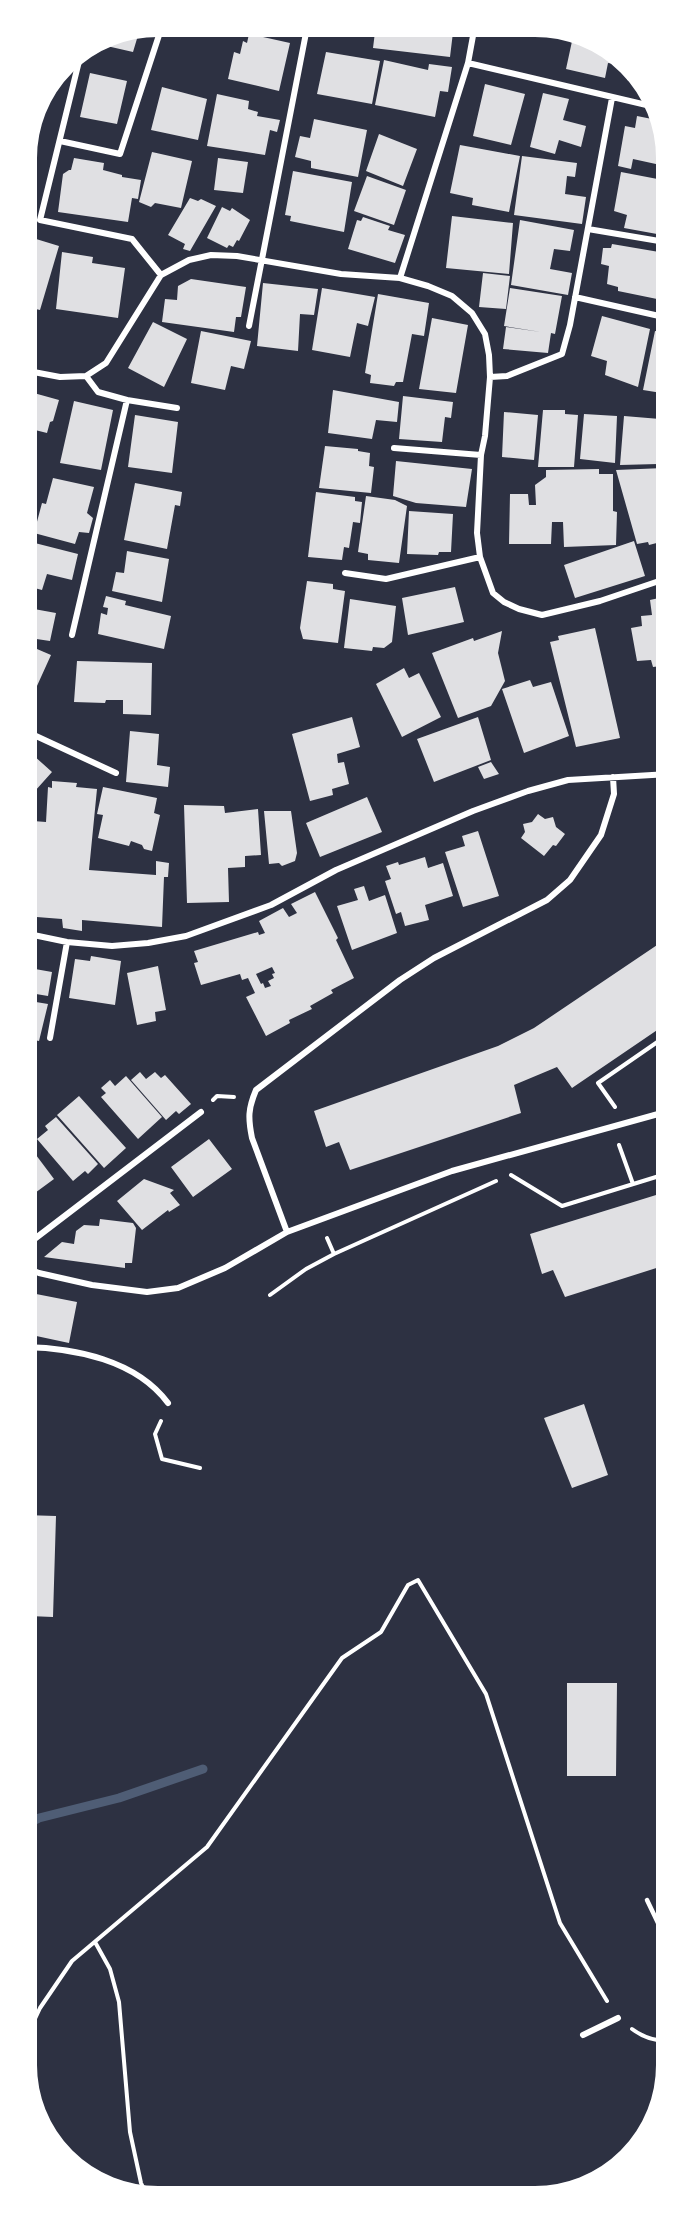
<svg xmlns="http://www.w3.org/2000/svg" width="693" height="2223" font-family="'Playfair Display',serif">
	<rect width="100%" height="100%" fill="#2d3142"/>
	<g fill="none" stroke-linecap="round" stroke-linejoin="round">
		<path stroke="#4f5d75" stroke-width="9" d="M25,1825L39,1818L119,1798L203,1769"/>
	</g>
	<path fill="#e0e0e3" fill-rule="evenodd" d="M376,24H454L450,57L373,48Z
		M144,25L142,33L139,32L133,52L98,44L100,37L107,33Z
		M574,32L624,59L623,65L608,63L605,78L566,69Z
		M249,34L290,43L279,91L228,79L234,52L240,54L243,41L247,43Z
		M326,52L380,61L372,104L317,94Z
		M384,60L428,70L429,64L452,67L448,92L440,91L435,117L375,105Z
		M631,63L637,75L642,84L627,80Z
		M59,67L65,70L61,83L50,80Z
		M90,73L127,81L117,124L80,117Z
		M485,84L525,94L511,145L473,136Z
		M162,87L207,99L198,140L151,130Z
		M543,93L569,99L563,120L586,126L581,147L559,140L555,154L530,147Z
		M217,94L249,101L248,109L258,112L257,116L280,120L277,132L270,130L265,155L207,146Z
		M637,116L662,121L668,132V172L664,171L665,166L633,159L631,169L618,166L625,126L635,128Z
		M314,119L367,130L358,177L311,168V161L295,157L300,136L310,138Z
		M379,134L417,149L403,186L366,171Z
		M460,145L520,156L509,212L472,205L473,198L450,193Z
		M152,152L192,161L181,208L155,203L151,207L139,202Z
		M522,156L577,163L575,177L567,176L565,194L586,197L582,224L514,215Z
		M74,158L104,163L103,170L122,175V177L141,180L138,199L132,198L128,222L58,212L63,174L69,170H71Z
		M218,158L248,162L243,193L214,190Z
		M293,171L352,182L344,232L290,221L291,216L285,215Z
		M621,172L668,181V236L624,228L627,215L614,211Z
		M367,176L406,190L394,225L354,211Z
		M190,198L198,201L201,199L216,206L190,251L183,249L185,244L168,235Z
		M222,207L230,211L232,208L250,220L239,241L237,240L233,247L229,245L227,248L207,238Z
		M452,216L513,223L509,274L446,268Z
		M363,217L390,226L388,230L405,235L395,263L348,249L357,220L361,221Z
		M520,220L574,230L570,251L554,249L550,269L572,273L568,295L511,285Z
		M23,235L59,246L40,310L23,306Z
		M612,244L665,253L657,299L618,291V287L607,284L609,266L601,264L603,248H611Z
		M62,252L93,257L92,263L125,268L118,318L56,309Z
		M667,266H668V297L661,296Z
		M483,273L510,276L506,309L479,307Z
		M191,279L246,287L241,317H236L234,332L162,322L165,299L177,300L178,286Z
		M263,283L318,289L314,315L300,314L298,351L257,346Z
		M322,288L375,297L368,326L357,323L350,357L312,350Z
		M510,288L562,296L555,334L551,333L548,353L503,349L506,327L541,332L504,326Z
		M378,294L429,303L424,336L412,334L403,382H396L394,386L370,383L371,375L365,373Z
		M602,316L650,329L638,387L605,375L607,361L591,356Z
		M432,318L468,325L456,393L419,389Z
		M153,322L187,339L164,387L128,368Z
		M201,331L251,341L244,369L231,366L225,390L191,383Z
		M655,331L668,333V394L643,390Z
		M23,390L59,400L53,421L50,422L47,433L23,427Z
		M333,390L399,402L397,422L376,420L372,439L328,433Z
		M403,396L453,402L451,418L445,417L442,442L399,439Z
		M74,401L113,410L101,470L60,463Z
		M543,410H565V414L578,415L574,467H538Z
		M504,412L538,415L534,460L502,457Z
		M584,414L617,416L615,463L580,459Z
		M135,415L178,422L172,473L128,467Z
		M624,416L660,419L658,464L620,465Z
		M325,446L358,449V451L370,453L369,466L374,467L371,493L319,488Z
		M23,451L34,455L23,486Z
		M396,461L472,469L466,507L416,503L393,496Z
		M664,468L668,481V540L649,545L648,542L637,544L616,470Z
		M599,469V474H613V511L617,512L616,545L564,547L563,522H552L551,544H509L510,494H528L529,505H536L535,485L546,477V470Z
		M53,478L94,487L87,513L93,518L89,533L79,532L75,544L34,533L42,503L46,504Z
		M135,483L182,492L180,506L175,505L167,549L124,540Z
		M316,492L355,497V501L362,502L360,523L353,522L349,548L344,547L342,560L308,557Z
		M366,496L395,500L407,506L399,563L368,560V554L358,552Z
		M409,511L453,514L451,552H439L438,555L407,554Z
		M23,540L78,554L72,580L47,574L42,590L23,585Z
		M634,541L645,576L575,598L564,565Z
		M127,551L169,559L162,602L112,591L116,572L124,573Z
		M307,581L333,584V589L345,591L338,643L303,639L300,628Z
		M455,587L464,622L408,635L402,598Z
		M106,596L126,601L125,605L171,616L164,649L98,634L101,613L107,615L108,608L103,607Z
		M668,596L669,665L653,667L651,660L637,661L631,628L642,626L641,616L652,615L650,600Z
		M350,599L396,606L392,642L384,648L373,647L372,651L344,648Z
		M23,607L56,613L50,641L23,637Z
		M595,628L620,738L576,747L550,642L559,640L558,636Z
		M502,631L498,653L505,681L491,706L458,718L432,653L473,638L474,641Z
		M23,643L51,655L27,708L23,707Z
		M77,661L152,663L151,715L123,714V700H106L105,703L74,702Z
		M404,668L409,678L419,673L441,717L402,737L376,684Z
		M530,680L533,687L551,682L569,736L524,753L502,689Z
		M352,717L360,747L337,754L338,763L344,762L349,784L332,789L333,795L310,801L292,734Z
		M478,717L491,760L434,782L417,739Z
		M130,731L159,734L157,765L170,767L168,787L126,782Z
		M23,746L52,772L26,801L24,798Z
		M491,762L499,774L484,779L478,767Z
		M52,781L77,783L76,787L97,789L89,870L156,875V861L169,863L168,877H164L162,927L82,920V931L63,928L62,919L24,916V838L32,839L33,821L46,822L48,787L52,788Z
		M103,787L157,798L154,813L160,815L152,851L144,849L142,845L131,841L129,846L98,838L103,815L97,814Z
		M367,797L382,832L320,857L306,823Z
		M184,805L224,806L225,813L258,809L261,855L245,856V867L228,868L229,902L187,903Z
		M264,811H291L297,853L295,861L282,866L279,863L269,864Z
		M538,814L545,819L553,817L556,827L565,834L556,846L553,845L544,856L521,838L525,832L523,824L532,822Z
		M478,831L499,896L463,907L445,852L465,846L462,836Z
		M425,857L428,868L443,863L453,896L425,905L429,920L405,926L401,912L396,914L385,881L391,879L386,866L398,862L399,865Z
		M364,886L369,901L385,895L397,933L352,950L337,906L358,900L354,889Z
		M315,892L338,938L336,940L354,978L331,990L333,993L310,1006L312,1009L289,1020L290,1023L266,1036L246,997L255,993L248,978L242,980L240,974L201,985L194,963L198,962L194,951L258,932L259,935L265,933L259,921L283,908L289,917L297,913L291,904ZM272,967L275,973L272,974L274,978L268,981L271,986L265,988L263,983L261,984L256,974Z
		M669,937V1022L572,1088L557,1067L514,1085L521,1113L350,1170L339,1142L326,1147L314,1111L498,1046L534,1028Z
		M24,953L37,955L35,969L52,972L48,996L24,992Z
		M91,956L121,961L115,1005L69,998L75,959L90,961Z
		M158,966L166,1010L155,1012L156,1021L137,1025L127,973Z
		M24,1000L48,1004L39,1041L24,1038Z
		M140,1072L146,1079L155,1072L161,1078L165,1075L191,1104L179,1114L176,1111L166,1120L131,1080Z
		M126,1076L162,1117L138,1139L101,1097L106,1093L101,1088L110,1080L115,1086Z
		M79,1096L126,1148L104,1168L57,1115Z
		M56,1117L98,1164L88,1174L85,1171L73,1181L37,1139L48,1130L45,1126Z
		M209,1139L232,1169L193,1197L171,1167Z
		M30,1147L54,1179L24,1201V1151Z
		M144,1179L174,1190L170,1193L180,1205L169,1212L168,1210L142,1230L117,1201Z
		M669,1191V1264L565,1297L553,1270L542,1274L530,1234Z
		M100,1219L133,1223L136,1228L132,1263H125V1268L44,1257L62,1242L74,1244L76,1231L84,1225L99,1226Z
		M31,1293L77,1302L69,1343L27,1334L33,1305L29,1304Z
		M24,1308L30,1309L25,1334H24Z
		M584,1404L608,1475L572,1488L544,1418Z
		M24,1515L56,1516L53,1617L29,1616L31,1523H24Z
		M567,1683H617L616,1776H567Z"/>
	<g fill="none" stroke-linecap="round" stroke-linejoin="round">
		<path stroke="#fff" stroke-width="4" d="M213,1100L217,1096L234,1097
			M615,1107L598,1083L669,1034
			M619,1145L633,1184
			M511,1175L562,1206L669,1173
			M327,1238L334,1254
			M270,1295L306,1269L334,1254L496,1181
			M161,1421L155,1434L162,1459L200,1468
			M95,1942L110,1969L119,2002L130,2132L141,2183L148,2198
			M632,2029C643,2037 656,2042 670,2040
			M25,2040L40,2008L72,1961L207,1847L342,1658L381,1632L408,1585L418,1580L486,1694L560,1923L607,2001"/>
		<path stroke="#fff" stroke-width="4.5" d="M647,1900L670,1948"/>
		<path stroke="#fff" stroke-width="6" d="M82,49L40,220L132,239L161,275
			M468,63L655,107
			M60,141L120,154L163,23
			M588,229L665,242
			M400,278L468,63L475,25
			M575,297L668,318
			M249,326L306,33
			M23,370L60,377L86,376L106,363L161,275L189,260L211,255L237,256L341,274L400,278L428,286L452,296L472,313L485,334L489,355L490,377L485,436L481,455L477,533L480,557L493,593L504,602L519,609L542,615L600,601L668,578
			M490,377L507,376L562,354L570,325L612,98
			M127,400L177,408
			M394,448L481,455
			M345,573L386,579L480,557
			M72,635L127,400L98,392L86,376
			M23,730L116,773
			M24,933L67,942L112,946L148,943L186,936L271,905L336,870L473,811L528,791L568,780L669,774
			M50,1038L67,942
			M287,1232L252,1138C248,1118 248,1109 256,1090L400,980L434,958L547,900L570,880L601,835L614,794L613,777
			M24,1247L201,1112
			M24,1267L39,1273L92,1285L147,1292L178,1288L225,1268L287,1232L452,1171L669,1111
			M24,1347C75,1348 136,1360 168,1403
			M583,2035L618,2018"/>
	</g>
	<path d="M0 0H693V2223H0ZM158 33H535A125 125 0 0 1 660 158V2065A125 125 0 0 1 535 2190H158A125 125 0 0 1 33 2065V158A125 125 0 0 1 158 33Z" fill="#fff" fill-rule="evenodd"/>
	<path fill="none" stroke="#fff" stroke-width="8" d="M158 33H535A125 125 0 0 1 660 158V2065A125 125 0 0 1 535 2190H158A125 125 0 0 1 33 2065V158A125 125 0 0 1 158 33Z"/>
</svg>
